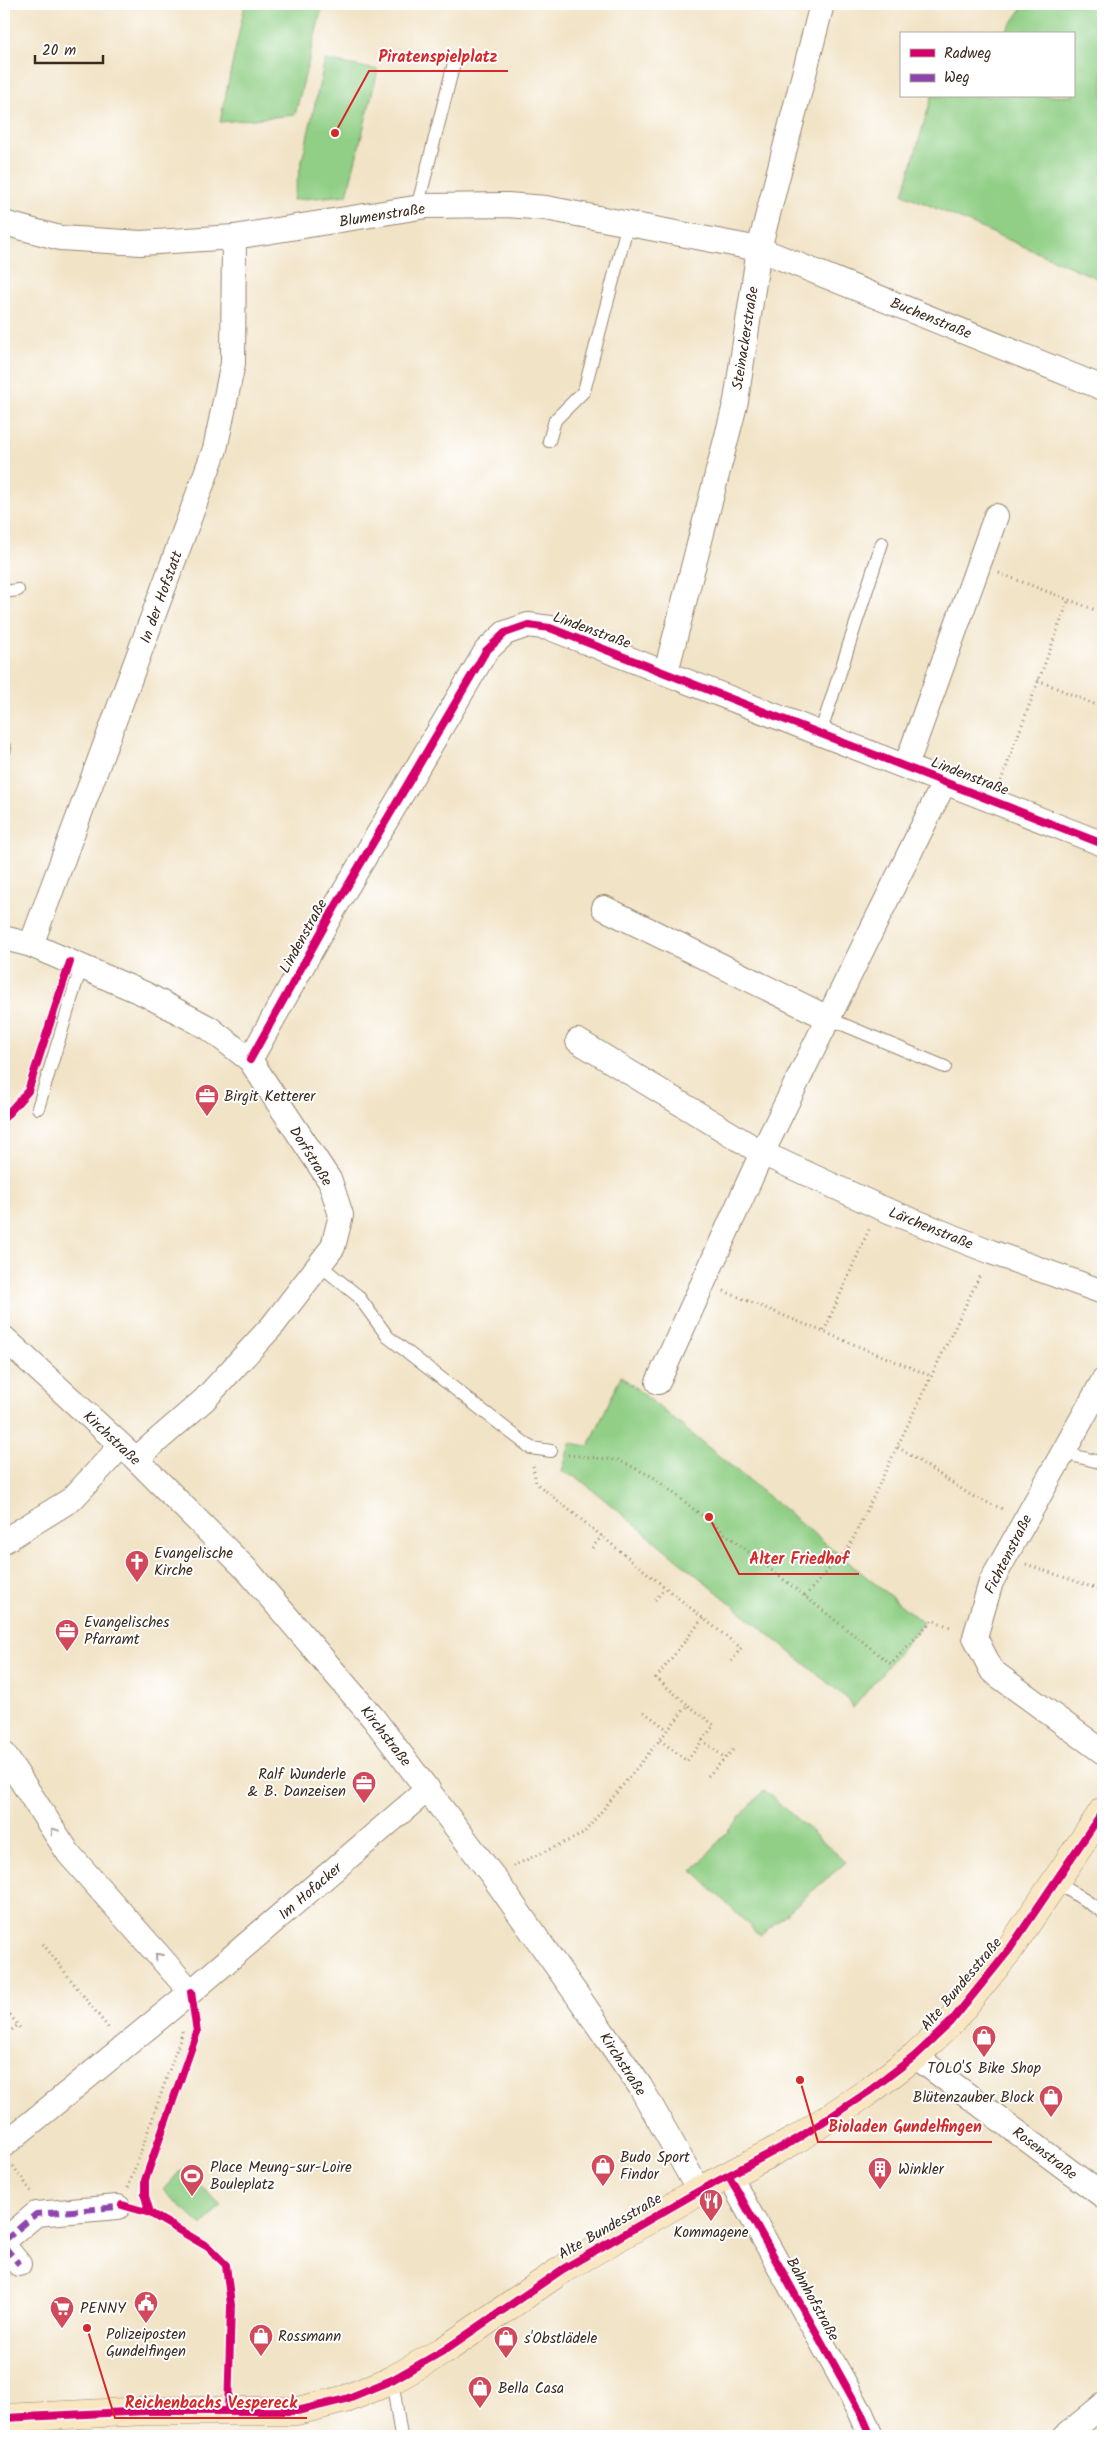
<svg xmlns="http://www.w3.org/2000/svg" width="1107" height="2440" font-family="Kalam,sans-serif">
<rect width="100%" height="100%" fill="#fff"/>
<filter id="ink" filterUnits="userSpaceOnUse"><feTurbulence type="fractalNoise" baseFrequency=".02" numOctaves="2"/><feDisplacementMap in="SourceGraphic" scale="10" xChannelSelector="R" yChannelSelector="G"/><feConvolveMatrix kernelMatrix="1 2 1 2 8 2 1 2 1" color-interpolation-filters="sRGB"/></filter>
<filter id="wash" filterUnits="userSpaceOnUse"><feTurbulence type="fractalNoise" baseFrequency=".0096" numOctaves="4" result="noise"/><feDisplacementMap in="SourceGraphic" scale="20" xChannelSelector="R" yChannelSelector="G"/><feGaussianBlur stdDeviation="1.12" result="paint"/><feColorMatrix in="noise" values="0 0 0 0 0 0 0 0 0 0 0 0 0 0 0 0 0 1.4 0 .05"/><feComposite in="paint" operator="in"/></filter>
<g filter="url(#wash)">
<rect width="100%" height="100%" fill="#f1e3c6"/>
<path fill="#90cf85" stroke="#667c52" d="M 245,4 L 323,4 L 295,115 L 220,122 Z
M 1025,4 L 1103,4 L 1103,281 L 903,194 L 932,96 L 1073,96 L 1073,34 L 1004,34 Z
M 325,60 L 378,70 L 347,195 L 293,200 Z
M 621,1376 L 923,1623 L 853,1708 L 850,1701 L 578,1478 L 562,1472 L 570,1443 L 589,1446 Z
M 764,1790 L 846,1862 L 760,1936 L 693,1871 Z
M 182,2169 L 221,2205 L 202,2226 L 163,2190 Z"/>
</g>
<g filter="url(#ink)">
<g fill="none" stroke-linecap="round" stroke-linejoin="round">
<defs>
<path id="lane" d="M 417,208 L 454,63
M 549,441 L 555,420 L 584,391 L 628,223
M 4,592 L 18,590
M 820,734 L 882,543
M 4,752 L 5,748
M 830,1019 L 945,1067
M 38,1108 L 81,967
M 321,1266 L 358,1296 L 388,1337 L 531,1448 L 551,1451
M 1064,1453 L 1103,1463
M 1055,1881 L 1103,1912
M 392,2380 L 401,2436"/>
<path id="street" d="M 4,223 L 60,238 L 141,243 L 234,237 L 427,206 L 507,205 L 546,208 L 759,249 L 1103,388
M 666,672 L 736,401 L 759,249 L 822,4
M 906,766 L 996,516
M 604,908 L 830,1019
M 4,938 L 31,945 L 145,994 L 209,1028 L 250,1060 L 330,1181 L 341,1215 L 333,1247 L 273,1325 L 204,1400 L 136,1459
M 31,945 L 215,449 L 233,363 L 234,237
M 578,1041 L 762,1153 L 879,1207 L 991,1252 L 1103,1292
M 250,1060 L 334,909 L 486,651 L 505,633 L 528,625 L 550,628 L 1103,844
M 4,1338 L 136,1459 L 248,1571 L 374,1719 L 492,1875 L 577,1995 L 640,2086 L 699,2191
M 1103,1381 L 991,1582 L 975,1637 L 992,1671 L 1103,1752
M 658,1382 L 762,1153 L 945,781
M 4,1541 L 72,1499 L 121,1446
M 4,1754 L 69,1854 L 191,1992
M 915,2056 L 1103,2196
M 4,2145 L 191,1992 L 428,1789
M 729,2176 L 861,2413 L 871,2436
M 4,2241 L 36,2214 L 118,2207
M 4,2246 L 19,2264
M 1065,2436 L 1103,2405"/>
<path id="secondary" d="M 4,2418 L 147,2411 L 297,2411 L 346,2399 L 392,2380 L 443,2351 L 563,2269 L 699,2191 L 797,2139 L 868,2092 L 915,2056 L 951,2022 L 1009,1950 L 1103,1811"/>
</defs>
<use href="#lane" stroke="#968672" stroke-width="14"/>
<use href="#street" stroke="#968672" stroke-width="26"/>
<use href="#secondary" stroke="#968672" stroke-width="29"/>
<path stroke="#968672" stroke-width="3" stroke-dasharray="1 4" stroke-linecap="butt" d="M 999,573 L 1103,613
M 1038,680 L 1103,708
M 1001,781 L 1069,599
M 724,1291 L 931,1376
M 824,1331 L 870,1227
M 898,1447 L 972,1496 L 1005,1510
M 568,1455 L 618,1460 L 653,1477 L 891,1664 L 932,1620 L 953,1628
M 533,1466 L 536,1483 L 703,1618
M 592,1548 L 602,1536
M 1026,1564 L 1103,1591
M 805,1596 L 849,1547 L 981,1273
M 655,1600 L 665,1589
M 644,1712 L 668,1730
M 660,1740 L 687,1761 L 714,1725 L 688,1705
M 702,1740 L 725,1758
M 708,1776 L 733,1750
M 513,1866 L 583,1834 L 688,1705 L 656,1678 L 703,1618 L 741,1648 L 731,1662
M 43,1944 L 110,2030
M 4,2007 L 20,2028
M 4,2036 L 18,2025
M 13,2166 L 31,2191
M 128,2188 L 182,2034 L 182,2029
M 140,2210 L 150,2213 C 171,2225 212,2243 225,2265 C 238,2286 229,2360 229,2387
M 752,2435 L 752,2436"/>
<use href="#lane" stroke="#fff" stroke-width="12"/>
<use href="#street" stroke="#fff" stroke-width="24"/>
<use href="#secondary" stroke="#f9e7c3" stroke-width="28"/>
<path stroke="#8e44ad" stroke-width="6" stroke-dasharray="12 6" stroke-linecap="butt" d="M 4,2241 L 36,2214 L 118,2207
M 4,2246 L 19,2264"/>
<defs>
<path id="cycleway" d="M 250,1060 L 334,909 L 486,651 L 505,633 L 528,625 L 550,628 L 1103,844
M 4,1118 L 28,1091 L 70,962
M 729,2176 L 861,2413 L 871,2436
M 122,2205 L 150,2213 L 208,2247 L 226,2265 L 231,2305 L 228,2411
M 150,2213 L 145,2196 L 145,2180 L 197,2032 L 191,1992
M 4,2418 L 147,2411 L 297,2411 L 346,2399 L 392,2380 L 443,2351 L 563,2269 L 699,2191 L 797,2139 L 868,2092 L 915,2056 L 951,2022 L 1009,1950 L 1103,1811"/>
</defs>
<use href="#cycleway" stroke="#fff" stroke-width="11"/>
<use href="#cycleway" stroke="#d6006c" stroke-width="8"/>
</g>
<defs><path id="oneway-chevron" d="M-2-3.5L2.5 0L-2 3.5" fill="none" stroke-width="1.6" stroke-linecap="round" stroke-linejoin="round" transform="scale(1.25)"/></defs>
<g stroke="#a79f9a">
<use href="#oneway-chevron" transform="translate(54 1831) rotate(-124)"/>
<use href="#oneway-chevron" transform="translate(158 1956) rotate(-132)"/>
</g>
</g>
<defs>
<symbol id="office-pin" viewBox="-11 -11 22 30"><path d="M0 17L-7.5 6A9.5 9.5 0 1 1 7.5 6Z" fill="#d1495b" stroke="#fff"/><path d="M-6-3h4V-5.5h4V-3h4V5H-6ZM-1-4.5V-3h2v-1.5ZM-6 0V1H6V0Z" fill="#fff"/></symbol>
<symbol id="church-pin" viewBox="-11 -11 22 30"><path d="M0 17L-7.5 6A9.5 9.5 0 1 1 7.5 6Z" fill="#d1495b" stroke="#fff"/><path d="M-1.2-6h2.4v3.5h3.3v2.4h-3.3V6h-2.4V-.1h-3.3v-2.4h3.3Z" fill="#fff"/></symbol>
<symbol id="shop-pin" viewBox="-11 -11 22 30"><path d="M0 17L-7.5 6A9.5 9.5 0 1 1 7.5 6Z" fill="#d1495b" stroke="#fff"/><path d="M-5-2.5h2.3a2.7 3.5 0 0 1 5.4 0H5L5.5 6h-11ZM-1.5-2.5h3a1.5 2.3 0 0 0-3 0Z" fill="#fff"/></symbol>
<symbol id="building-pin" viewBox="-11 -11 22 30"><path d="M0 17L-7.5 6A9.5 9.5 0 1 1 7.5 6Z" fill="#d1495b" stroke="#fff"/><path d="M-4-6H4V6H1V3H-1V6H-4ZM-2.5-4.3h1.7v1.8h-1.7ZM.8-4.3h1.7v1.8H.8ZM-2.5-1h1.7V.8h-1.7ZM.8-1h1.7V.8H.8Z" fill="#fff"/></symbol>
<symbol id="stadium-pin" viewBox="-11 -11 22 30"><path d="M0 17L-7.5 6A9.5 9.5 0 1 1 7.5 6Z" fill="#d1495b" stroke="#fff"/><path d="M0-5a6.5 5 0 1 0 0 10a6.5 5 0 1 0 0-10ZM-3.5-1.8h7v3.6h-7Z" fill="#fff"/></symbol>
<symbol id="restaurant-pin" viewBox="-11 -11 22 30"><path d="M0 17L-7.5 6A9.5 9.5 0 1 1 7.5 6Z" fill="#d1495b" stroke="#fff"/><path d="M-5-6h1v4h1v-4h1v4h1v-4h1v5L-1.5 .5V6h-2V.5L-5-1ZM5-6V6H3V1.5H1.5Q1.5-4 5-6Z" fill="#fff"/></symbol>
<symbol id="civic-pin" viewBox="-11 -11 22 30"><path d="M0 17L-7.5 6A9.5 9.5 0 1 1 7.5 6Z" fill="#d1495b" stroke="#fff"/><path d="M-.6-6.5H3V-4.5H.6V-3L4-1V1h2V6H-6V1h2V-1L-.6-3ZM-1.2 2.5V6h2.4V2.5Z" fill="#fff"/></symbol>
<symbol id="supermarket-pin" viewBox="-11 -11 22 30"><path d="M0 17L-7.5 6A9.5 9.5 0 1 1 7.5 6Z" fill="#d1495b" stroke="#fff"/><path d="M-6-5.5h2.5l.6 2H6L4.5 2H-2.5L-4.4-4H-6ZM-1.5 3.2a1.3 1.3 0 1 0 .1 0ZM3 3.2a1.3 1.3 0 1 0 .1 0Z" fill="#fff"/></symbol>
</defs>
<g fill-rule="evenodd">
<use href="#office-pin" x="193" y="1082" width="28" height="38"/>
<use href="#church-pin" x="123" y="1548" width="28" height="38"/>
<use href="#office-pin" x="53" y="1617" width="28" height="38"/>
<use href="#office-pin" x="350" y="1769" width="28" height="38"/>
<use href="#shop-pin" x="970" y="2023" width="28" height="38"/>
<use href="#shop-pin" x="1037" y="2083" width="28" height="38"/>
<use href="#shop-pin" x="589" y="2152" width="28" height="38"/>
<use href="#building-pin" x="866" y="2155" width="28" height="38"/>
<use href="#stadium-pin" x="178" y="2162" width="28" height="38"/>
<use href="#restaurant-pin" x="697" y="2187" width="28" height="38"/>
<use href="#civic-pin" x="132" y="2289" width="28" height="38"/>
<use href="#supermarket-pin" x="48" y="2294" width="28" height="38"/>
<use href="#shop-pin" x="247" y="2322" width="28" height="38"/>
<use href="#shop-pin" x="492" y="2324" width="28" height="38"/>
<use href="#shop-pin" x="466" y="2374" width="28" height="38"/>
</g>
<g text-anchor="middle" stroke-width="4" stroke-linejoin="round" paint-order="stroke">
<g font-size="15" fill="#3b2a1e" stroke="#fff">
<text transform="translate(382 215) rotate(-9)" y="5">Blumenstraße</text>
<text transform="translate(931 318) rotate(22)" y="5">Buchenstraße</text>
<text transform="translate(745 338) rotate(-81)" y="5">Steinackerstraße</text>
<text transform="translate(161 597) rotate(-70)" y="5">In der Hofstatt</text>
<text transform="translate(592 630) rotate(20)" y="5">Lindenstraße</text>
<text transform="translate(970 776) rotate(21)" y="5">Lindenstraße</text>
<text transform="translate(303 936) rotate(-61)" y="5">Lindenstraße</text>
<text transform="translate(311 1156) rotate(58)" y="5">Dorfstraße</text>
<text transform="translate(931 1228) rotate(22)" y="5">Lärchenstraße</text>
<text transform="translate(112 1438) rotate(43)" y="5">Kirchstraße</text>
<text transform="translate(1008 1554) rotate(-63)" y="5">Fichtenstraße</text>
<text transform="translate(386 1736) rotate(52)" y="5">Kirchstraße</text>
<text transform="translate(310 1891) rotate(-41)" y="5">Im Hofacker</text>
<text transform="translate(961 1984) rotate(-50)" y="5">Alte Bundesstraße</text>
<text transform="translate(623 2064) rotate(57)" y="5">Kirchstraße</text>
<text transform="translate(1045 2153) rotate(37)" y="5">Rosenstraße</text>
<text transform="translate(610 2226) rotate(-30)" y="5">Alte Bundesstraße</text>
<text transform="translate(813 2299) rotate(61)" y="5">Bahnhofstraße</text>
</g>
<g font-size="15" fill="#3b2a1e" stroke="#fff" text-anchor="start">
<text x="224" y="1101">Birgit Ketterer</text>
<text x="154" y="1558">Evangelische<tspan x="154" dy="17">Kirche</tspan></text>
<text x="84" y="1627">Evangelisches<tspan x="84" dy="17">Pfarramt</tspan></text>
<text x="346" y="1779" text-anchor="end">Ralf Wunderle<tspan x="346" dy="17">&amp; B. Danzeisen</tspan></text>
<text x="984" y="2073" text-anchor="middle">TOLO'S Bike Shop</text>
<text x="1034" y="2102" text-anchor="end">Blütenzauber Block</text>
<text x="620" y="2162">Budo Sport<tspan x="620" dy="17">Findor</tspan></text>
<text x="210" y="2172">Place Meung-sur-Loire<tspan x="210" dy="17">Bouleplatz</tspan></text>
<text x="898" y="2174">Winkler</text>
<text x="711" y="2237" text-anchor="middle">Kommagene</text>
<text x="80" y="2313">PENNY</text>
<text x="146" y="2339" text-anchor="middle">Polizeiposten<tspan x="146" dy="17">Gundelfingen</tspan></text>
<text x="278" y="2341">Rossmann</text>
<text x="524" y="2343">s'Obstlädele</text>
<text x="498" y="2393">Bella Casa</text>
</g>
</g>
<path fill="none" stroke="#d62828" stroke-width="2" d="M335 133L369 71H508M709 1517L739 1574H859M800 2080L818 2142H992M87 2328L115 2418H307"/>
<g fill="#d62828" stroke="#fff" stroke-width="2">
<circle cx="335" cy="133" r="5"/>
<circle cx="709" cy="1517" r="5"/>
<circle cx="800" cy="2080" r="5"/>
<circle cx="87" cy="2328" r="5"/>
</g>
<g font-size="16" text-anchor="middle" font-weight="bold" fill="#d62828" stroke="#fff" stroke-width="4" stroke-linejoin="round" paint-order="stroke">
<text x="438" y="62">Piratenspielplatz</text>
<text x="799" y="1564">Alter Friedhof</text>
<text x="905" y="2132">Bioladen Gundelfingen</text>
<text x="211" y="2408">Reichenbachs Vespereck</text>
</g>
<rect width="1107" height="2440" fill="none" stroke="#fff" stroke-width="20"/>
<rect x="900" y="32" width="175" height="65" fill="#ffffff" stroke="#b1aaa5"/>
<rect x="910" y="49" width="25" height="8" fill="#d6006c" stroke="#b1aaa5"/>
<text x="944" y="58" font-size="15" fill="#3b2a1e">Radweg</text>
<rect x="910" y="74" width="25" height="8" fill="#8e44ad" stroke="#b1aaa5"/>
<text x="944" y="82" font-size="15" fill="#3b2a1e">Weg</text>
<path d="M35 55v8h68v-8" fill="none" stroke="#3b2a1e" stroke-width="2.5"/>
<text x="42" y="55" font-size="15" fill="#3b2a1e" stroke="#ffffff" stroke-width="4" paint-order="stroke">20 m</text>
</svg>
